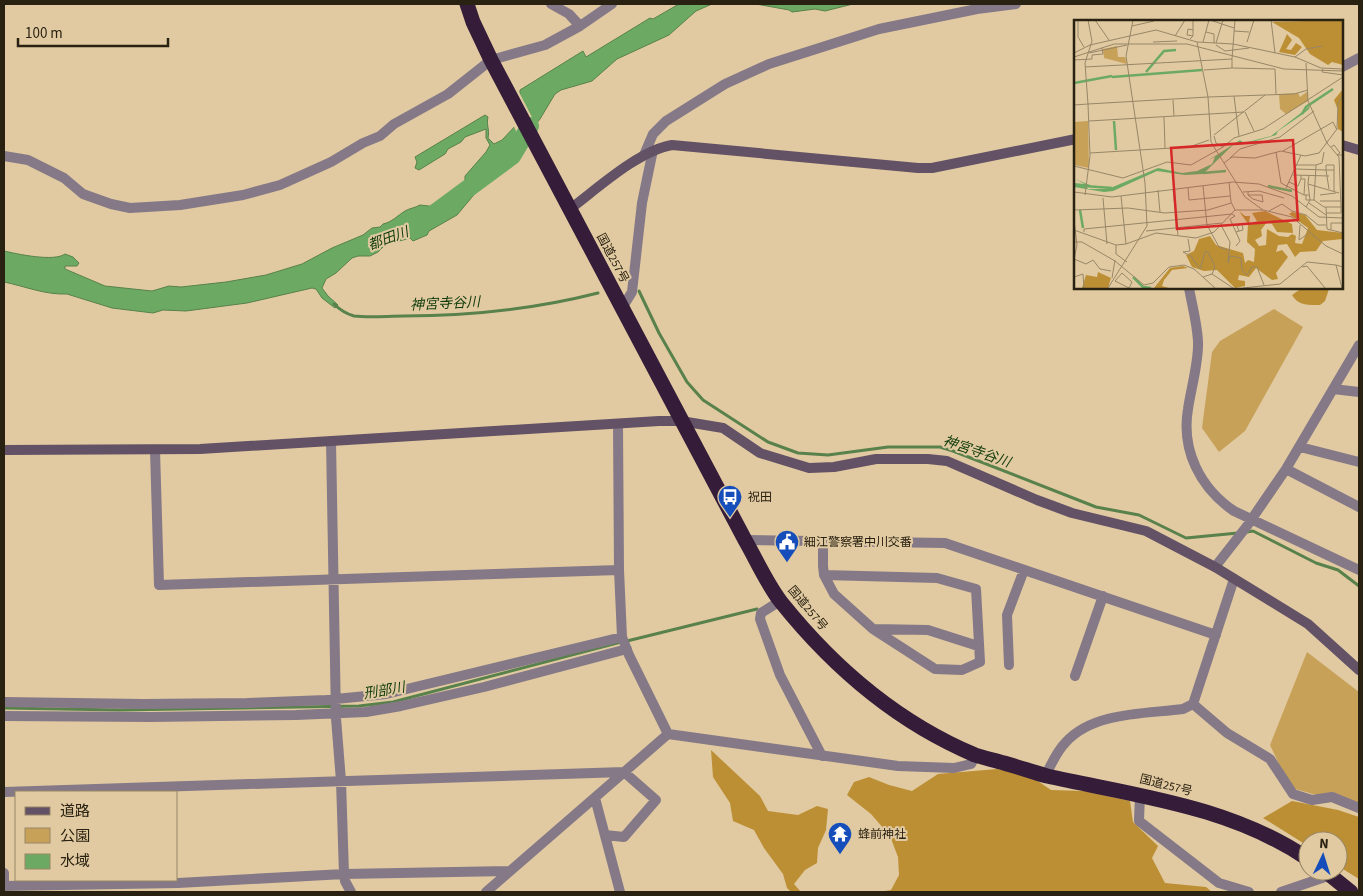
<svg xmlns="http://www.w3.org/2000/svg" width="1363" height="896" font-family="'Source Sans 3','Noto Sans JP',sans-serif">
<rect width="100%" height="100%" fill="#e1caa1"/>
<path fill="#c8a159" d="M 1274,309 L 1303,327 L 1245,431 L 1219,452 L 1202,428 L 1212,352 L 1220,341 Z
M 1307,652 L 1359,692 L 1359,807 L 1295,789 L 1285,777 L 1270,745 Z"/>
<path fill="#bc8f34" d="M 1302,288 L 1328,288 L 1329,289 L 1325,301 L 1320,305 C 1309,305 1298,306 1292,295 Z
M 711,750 L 760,796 L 768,811 L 798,815 L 817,806 L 828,809 L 826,830 L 818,848 L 817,863 L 805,870 L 794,884 L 801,892 L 791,892 L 787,888 L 783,874 L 764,848 L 754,830 L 733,821 L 730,803 L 713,777 Z
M 997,769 L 1029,775 L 1051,790 L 1084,791 L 1130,801 L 1133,822 L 1158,846 L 1152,858 L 1165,883 L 1206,887 L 1212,892 L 879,892 L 891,890 L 899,875 L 898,857 L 890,836 L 871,814 L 847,795 L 854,782 L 869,777 L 889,785 L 912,791 L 938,774 Z
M 1292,801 L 1338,810 L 1359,817 L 1359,879 L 1338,866 L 1338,841 L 1308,841 L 1308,846 L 1263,818 Z"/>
<path fill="#6caa64" stroke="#58814b" d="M 679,4 L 712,4 L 696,11 L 669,35 L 617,59 L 592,81 L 561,90 L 555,94 L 540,119 L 522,142 L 509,153 L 457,215 L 429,231 L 427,235 L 413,241 L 410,238 L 385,245 L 378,252 L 370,256 L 358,256 L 352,258 L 336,273 L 326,279 L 322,288 L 328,296 L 338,305 L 335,308 L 322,298 L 316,289 L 312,288 L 247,303 L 186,311 L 163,310 L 153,313 L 112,308 L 67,294 C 45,295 24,286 4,282 L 4,251 C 17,254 54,262 65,254 L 73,257 L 79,263 L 77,266 L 65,266 L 65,269 L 105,286 L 152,291 L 169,286 L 181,287 L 226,282 L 266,275 L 302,264 L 332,248 L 363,235 L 372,228 L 380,227 L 383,224 C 392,222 397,216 405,211 C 410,208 415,208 420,205 L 437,207 L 446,207 L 465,181 L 465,176 L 486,152 L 490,145 L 486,138 L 486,129 L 465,137 L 461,142 L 448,149 L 445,154 L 419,170 L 415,168 L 417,162 L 415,157 L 485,115 L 488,117 C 486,125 490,130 488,138 L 494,144 L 502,140 L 519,122 L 520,90 L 583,51 L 586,57 L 650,18 L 653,19 Z
M 756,4 L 853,4 L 825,11 L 815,9 L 792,12 L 789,10 Z"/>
<path fill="#e1caa1" d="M 518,90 L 537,127 L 523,145 L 513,125 L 516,121 Z"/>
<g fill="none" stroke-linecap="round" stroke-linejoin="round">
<path stroke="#58814b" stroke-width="3" d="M 639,291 L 659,333 L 687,382 L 703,400 L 768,442 L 798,453 L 828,455 L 888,447 L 940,447 L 953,451 L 1096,507 L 1139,515 L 1186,538 L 1238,533
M 334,304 C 339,309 347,314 354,316 C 370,318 388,316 404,316 C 469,316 535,309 598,293
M 1247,532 L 1253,531 L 1316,563 L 1338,570 L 1359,586
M 627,641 L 757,609
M 4,708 L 119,710 L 359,706 L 393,702 L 621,642"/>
<path stroke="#6caa64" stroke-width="18" d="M 424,221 L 512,156 L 530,126"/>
<path stroke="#857987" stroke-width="10" d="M 580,26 L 612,4
M 1342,67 L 1359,58
M 644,155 L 653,134 L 666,121 L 725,84 L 769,64 L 879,29 L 977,9 L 1016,4
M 4,156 L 28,160 L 64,178 L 83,194 L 111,204 L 130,208 L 180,205 L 243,195 L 280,185 L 331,162 L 363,143 L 380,136 L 394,124 L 448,94 L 491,60 L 545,45 L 580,26 L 569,14 L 551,4
M 1189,288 C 1192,305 1197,323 1198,341 C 1199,362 1191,388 1188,409 C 1181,450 1200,488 1234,511 L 1359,570
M 622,308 L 632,292 L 642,203 L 653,150
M 1333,389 L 1359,392
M 618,424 L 619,570 L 622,637 L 629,655 L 668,734
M 331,441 L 336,718 L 341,781 L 344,874 L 345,881 L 351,892
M 1300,447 L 1359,462
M 155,450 L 159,585 L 619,570
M 1286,469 L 1359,507
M 745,540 L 945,543 L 1216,635
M 823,541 L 823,566 L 824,575 L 834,594 L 873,629 L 935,669 L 962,670 L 980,662 L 976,589 L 937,578 L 824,575
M 1215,567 L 1247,526 L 1286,469 L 1359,345
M 780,601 L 761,613 L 760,619 L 780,675 L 822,756
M 873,629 L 928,630 L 978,646
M 1009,665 L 1007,615 L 1024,570
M 1075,676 L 1103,596
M 4,702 L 143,704 L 247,703 L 326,700 L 386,694 L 622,637
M 1193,704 L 1227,733 L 1270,759 L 1293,794 L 1312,800 L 1332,797 L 1359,808
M 4,716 L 151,717 L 296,715 L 366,712 L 401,706 L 484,687 L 627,649
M 1046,775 C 1051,764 1057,751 1066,742 C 1093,712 1144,714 1183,709 L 1193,704 L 1234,579
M 4,792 L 624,772 L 656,800 L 624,837 L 605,835
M 1140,794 L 1139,821 L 1219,883 L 1249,892
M 595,798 L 620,892
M 4,873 L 4,892
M 4,886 L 178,883 L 344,874 L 509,871
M 486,892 L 668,734 L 898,766 L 954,768 L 971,764 L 976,755
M 1281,892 L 1331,875"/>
<path stroke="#635166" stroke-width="10" d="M 1342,145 L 1359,150
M 570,209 C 598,188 638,151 672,145 L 918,168 L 932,168 L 1076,139
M 4,450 L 200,449 L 659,421 L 681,421 L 723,428 L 760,453 L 809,468 L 834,467 L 876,459 L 928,459 L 947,461 L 1037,500 L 1072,513 L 1146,531 L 1215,567 L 1308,624 L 1359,670"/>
<path stroke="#351d39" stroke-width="15" d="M 467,4 L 473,22 L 491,60 L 745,540 C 756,559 767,584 781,602 C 833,667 897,722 975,755 C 984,758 994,760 1004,763 C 1018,767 1033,772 1047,776 C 1137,796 1230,806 1308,859
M 1325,871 L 1351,892"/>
</g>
<defs>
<symbol id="bus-pin" viewBox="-11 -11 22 30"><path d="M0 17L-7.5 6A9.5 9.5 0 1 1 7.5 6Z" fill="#154eba" stroke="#e1caa1"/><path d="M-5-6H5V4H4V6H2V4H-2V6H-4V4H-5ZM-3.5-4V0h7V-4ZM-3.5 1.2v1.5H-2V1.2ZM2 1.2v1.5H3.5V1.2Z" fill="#fff"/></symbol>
<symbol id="civic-pin" viewBox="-11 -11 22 30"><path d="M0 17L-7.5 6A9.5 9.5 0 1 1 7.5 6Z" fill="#154eba" stroke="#e1caa1"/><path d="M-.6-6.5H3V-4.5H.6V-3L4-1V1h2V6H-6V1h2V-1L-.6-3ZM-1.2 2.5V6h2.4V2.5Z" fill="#fff"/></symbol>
<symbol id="temple-pin" viewBox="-11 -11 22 30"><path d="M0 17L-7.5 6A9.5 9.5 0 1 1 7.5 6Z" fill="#154eba" stroke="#e1caa1"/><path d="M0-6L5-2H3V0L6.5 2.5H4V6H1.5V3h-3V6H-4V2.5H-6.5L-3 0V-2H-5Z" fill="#fff"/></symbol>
</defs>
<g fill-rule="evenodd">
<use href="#bus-pin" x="716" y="483" width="28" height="38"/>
<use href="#civic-pin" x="773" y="528" width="28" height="38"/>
<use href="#temple-pin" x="826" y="820" width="28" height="38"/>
</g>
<g text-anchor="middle" stroke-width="4" stroke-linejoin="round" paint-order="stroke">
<g font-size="12" fill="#292111" stroke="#e1caa1">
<text transform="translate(613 258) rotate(62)" y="4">国道257号</text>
<text transform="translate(808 608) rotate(50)" y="4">国道257号</text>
<text transform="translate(1166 785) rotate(14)" y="4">国道257号</text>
</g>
<g font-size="12" fill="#292111" stroke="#e1caa1" text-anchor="start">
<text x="748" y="501">祝田</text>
<text x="804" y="546">細江警察署中川交番</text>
<text x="858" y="838">蜂前神社</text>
</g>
<g font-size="14" font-style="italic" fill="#103b0b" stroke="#e1caa1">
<text transform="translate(388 238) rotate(-20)" y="5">都田川</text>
<text transform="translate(445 303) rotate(-3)" y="5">神宮寺谷川</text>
<text transform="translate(977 451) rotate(19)" y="5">神宮寺谷川</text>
<text transform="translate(384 690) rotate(-10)" y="5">刑部川</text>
</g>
</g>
<g transform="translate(1074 20)">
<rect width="269" height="269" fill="#e1caa1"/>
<path d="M 43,26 L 44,37 L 51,37 L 53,44 L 30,38 L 29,29 ZM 234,71 L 234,81 L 212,94 L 206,89 L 205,74 L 224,73 L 226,77 ZM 14,101 L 15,148 L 0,145 L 0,102 Z" fill="#c8a159"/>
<path d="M 269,0 L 269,45 L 258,42 L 254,45 L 236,34 L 225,18 L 198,2 ZM 213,14 L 218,20 L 212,29 L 217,30 L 222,23 L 228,27 L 221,35 L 205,32 ZM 269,69 L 269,112 L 264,109 L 264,90 L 260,80 ZM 165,191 L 171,196 L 176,196 L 175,204 L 183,201 L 178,193 L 191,191 L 218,204 L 219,213 L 203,212 L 198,204 L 193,202 L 187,210 L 188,216 L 181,220 L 185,226 L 192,225 L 193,209 L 205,216 L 214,217 L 218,214 L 222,216 L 221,223 L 228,224 L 234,208 L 215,194 L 218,192 L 231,195 L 243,210 L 269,213 L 269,219 L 249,221 L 242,231 L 226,232 L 221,237 L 213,224 L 204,225 L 202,232 L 208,230 L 214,237 L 202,253 L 204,259 L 198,260 L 182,248 L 175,257 L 165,255 L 164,260 L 171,261 L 171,266 L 161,268 L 143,250 L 130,251 L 118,247 L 112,235 L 120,231 L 125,219 L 136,216 L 142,225 L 169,233 L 171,243 L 174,240 L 180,242 L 181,229 L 173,222 L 174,204 ZM 109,246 L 114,248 L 98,250 L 90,260 L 88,266 L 95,268 L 80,268 L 96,248 ZM 24,252 L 37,258 L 34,268 L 8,268 L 12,255 L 23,257 Z" fill="#bc8f34"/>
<path d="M 236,86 L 235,89 L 229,94 L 204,111 L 202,115 L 171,124 L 159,125 L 129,154 L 111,155 L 83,151 L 39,171 L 30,172 L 0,167 L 0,163 L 11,164 L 1,159 L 16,165 L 18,167 L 12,166 L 14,169 L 34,169 L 84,148 L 108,153 L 123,151 L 138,144 L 141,137 L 135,140 L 166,120 L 170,123 L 197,116 Z" fill="#6caa64"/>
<path fill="none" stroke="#6caa64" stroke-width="2.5" d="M 72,52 L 90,31 L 102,30M 38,57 L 128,50M 0,63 L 38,56M 228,94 L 232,87 L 259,69M 40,101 L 42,130M 129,153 L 152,151M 10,166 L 38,168M 194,166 L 218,171M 6,190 L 9,208M 59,257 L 69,267 L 77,268"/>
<path fill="none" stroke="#978667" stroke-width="1" d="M 4,0 L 4,17 L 10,27M 14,0 L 18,21 L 11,43 L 14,84 L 134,77 L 137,122 L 171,177 L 189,190 L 218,197 L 252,226 L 269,234M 21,0 L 35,20M 113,0 L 135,0M 136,0 L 160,8M 197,0 L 201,33M 58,6 L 80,1M 160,11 L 175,12M 132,12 L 140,14 L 140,23M 101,16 L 111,0M 119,16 L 113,15 L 114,9 L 119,10M 116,19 L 119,16 L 119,1M 79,22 L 103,21M 123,22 L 134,77 L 220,74 L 234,70M 129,22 L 135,0M 173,22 L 180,0M 142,23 L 149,0M 142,25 L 151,31 L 175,28M 0,33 L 16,25 L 82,10 L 123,22 L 159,24 L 221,37 L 247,48 L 269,49M 15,33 L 53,25M 0,37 L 40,24 L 113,24 L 210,49 L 269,51M 221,37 L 232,29 L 249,26M 158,39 L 158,48 L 201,49M 0,40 L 18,39 L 18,35 L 29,34 L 28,28M 11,47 L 158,39 L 161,0M 201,49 L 202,74M 249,49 L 248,52 L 269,55M 130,50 L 158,48M 160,76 L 165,116M 99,80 L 100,96M 0,85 L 14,84 L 16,136 L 11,175M 171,92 L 180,111M 90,97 L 91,128M 15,101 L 170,92M 140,115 L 191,75M 149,127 L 160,118 L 189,109 L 269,57M 257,127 L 260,125 L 266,133 L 263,135 L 269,135M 209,131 L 259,102 L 263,110M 202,132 L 207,163 L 230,175M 16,133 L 115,127 L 135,120M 156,138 L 166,129 L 206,117 L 240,91M 150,143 L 158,137 L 181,138 L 207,131 L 231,136 L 245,133 L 263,109 L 264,83 L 269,75M 222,145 L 242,145 L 240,180 L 250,187 L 267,187 L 265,137 L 253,123 L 234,81 L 232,43M 242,145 L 248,143 L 250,132M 0,146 L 49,158 L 93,142 L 117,145 L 149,127 L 142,123 L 140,116M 222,149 L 252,150 L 255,169M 260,150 L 252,150 L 252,145 L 260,145 L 260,171M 219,155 L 255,156M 227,155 L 227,159 L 231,159 L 230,175 L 235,175M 235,155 L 234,164 L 265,173M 155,162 L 157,182 L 161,190M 215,162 L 224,166 L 227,159M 234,164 L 236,180 L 240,180M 129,166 L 133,205 L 145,227 L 154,230M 114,168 L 115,180 L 156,176M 212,168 L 227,135M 99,169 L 104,215M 84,170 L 86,192M 0,172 L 38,177 L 159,162 L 185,164 L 218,176 L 245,197 L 269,198M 169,172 L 185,171 L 210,178M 174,172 L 174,175 L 175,176 L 179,179 L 189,182 L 188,175 L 174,175M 232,175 L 232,180 L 236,180 L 232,187M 246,175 L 262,173M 47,176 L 52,224M 29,178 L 33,224M 246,181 L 267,181M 235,183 L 252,195M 252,187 L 253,209 L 269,213M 0,190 L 54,188 L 91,193 L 134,190 L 157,183M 195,191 L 208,184 L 218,191 L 232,195 L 244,205 L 252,205M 252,193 L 267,193 L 267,187M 156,199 L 166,221 L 162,226M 0,200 L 3,225 L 0,239M 147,205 L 156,222 L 154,243 L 156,236 L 167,238 L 168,250 L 173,255 L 178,247 L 183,247 L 190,265M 226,205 L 225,220 L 235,213M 0,210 L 42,225 L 42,234 L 53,242M 257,210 L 257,203 L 269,203M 72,211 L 148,203M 10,212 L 10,209 L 158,194 L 161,196 L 156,199M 162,212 L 169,210 L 168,204 L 163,206 L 165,211M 114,219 L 116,231 L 109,232 L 117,236 L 126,249 L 131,232 L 134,232 L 141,247 L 138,254M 0,222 L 8,222 L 41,241 L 70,265 L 79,263 L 95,247 L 110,245 L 120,249 L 141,268M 42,225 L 52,224 L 82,213 L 122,218 L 140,212 L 161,190 L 189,190M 0,239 L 12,244 L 19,240 L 26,249 L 37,251M 228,247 L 233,246 L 251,268M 0,257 L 9,254 L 10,268M 129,257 L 138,254 L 159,268M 38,258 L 41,240M 34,268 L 73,206 L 71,163 L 52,36 L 59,0M 55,268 L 41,261 L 48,253 L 58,262 L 55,268M 169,268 L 206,264 L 233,242 L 262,245M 268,268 L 262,245 L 269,247"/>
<path fill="#d62828" fill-opacity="0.15" stroke="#d62828" stroke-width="2.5" d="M 219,120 L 224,200 L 103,209 L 97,128 Z"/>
<rect width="269" height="269" fill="none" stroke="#292111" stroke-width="2.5"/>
</g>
<rect width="1363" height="896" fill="none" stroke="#292111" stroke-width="10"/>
<rect x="15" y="791" width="162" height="90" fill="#e1caa1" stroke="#978667"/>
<rect x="25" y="807" width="25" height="8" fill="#635166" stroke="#978667"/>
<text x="60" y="816" font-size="15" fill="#292111">道路</text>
<rect x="25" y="828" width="25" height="15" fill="#c8a159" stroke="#978667"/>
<text x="60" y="841" font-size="15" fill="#292111">公園</text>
<rect x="25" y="854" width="25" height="15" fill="#6caa64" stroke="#978667"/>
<text x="60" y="866" font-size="15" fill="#292111">水域</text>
<g transform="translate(1323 856) rotate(4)"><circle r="24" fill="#e1caa1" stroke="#978667"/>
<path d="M0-4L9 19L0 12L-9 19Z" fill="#154eba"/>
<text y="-8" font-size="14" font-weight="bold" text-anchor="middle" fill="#292111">N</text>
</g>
<path d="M18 38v8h150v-8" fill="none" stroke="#292111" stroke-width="2.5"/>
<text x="25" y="38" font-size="15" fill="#292111" stroke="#e1caa1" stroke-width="4" paint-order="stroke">100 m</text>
</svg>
